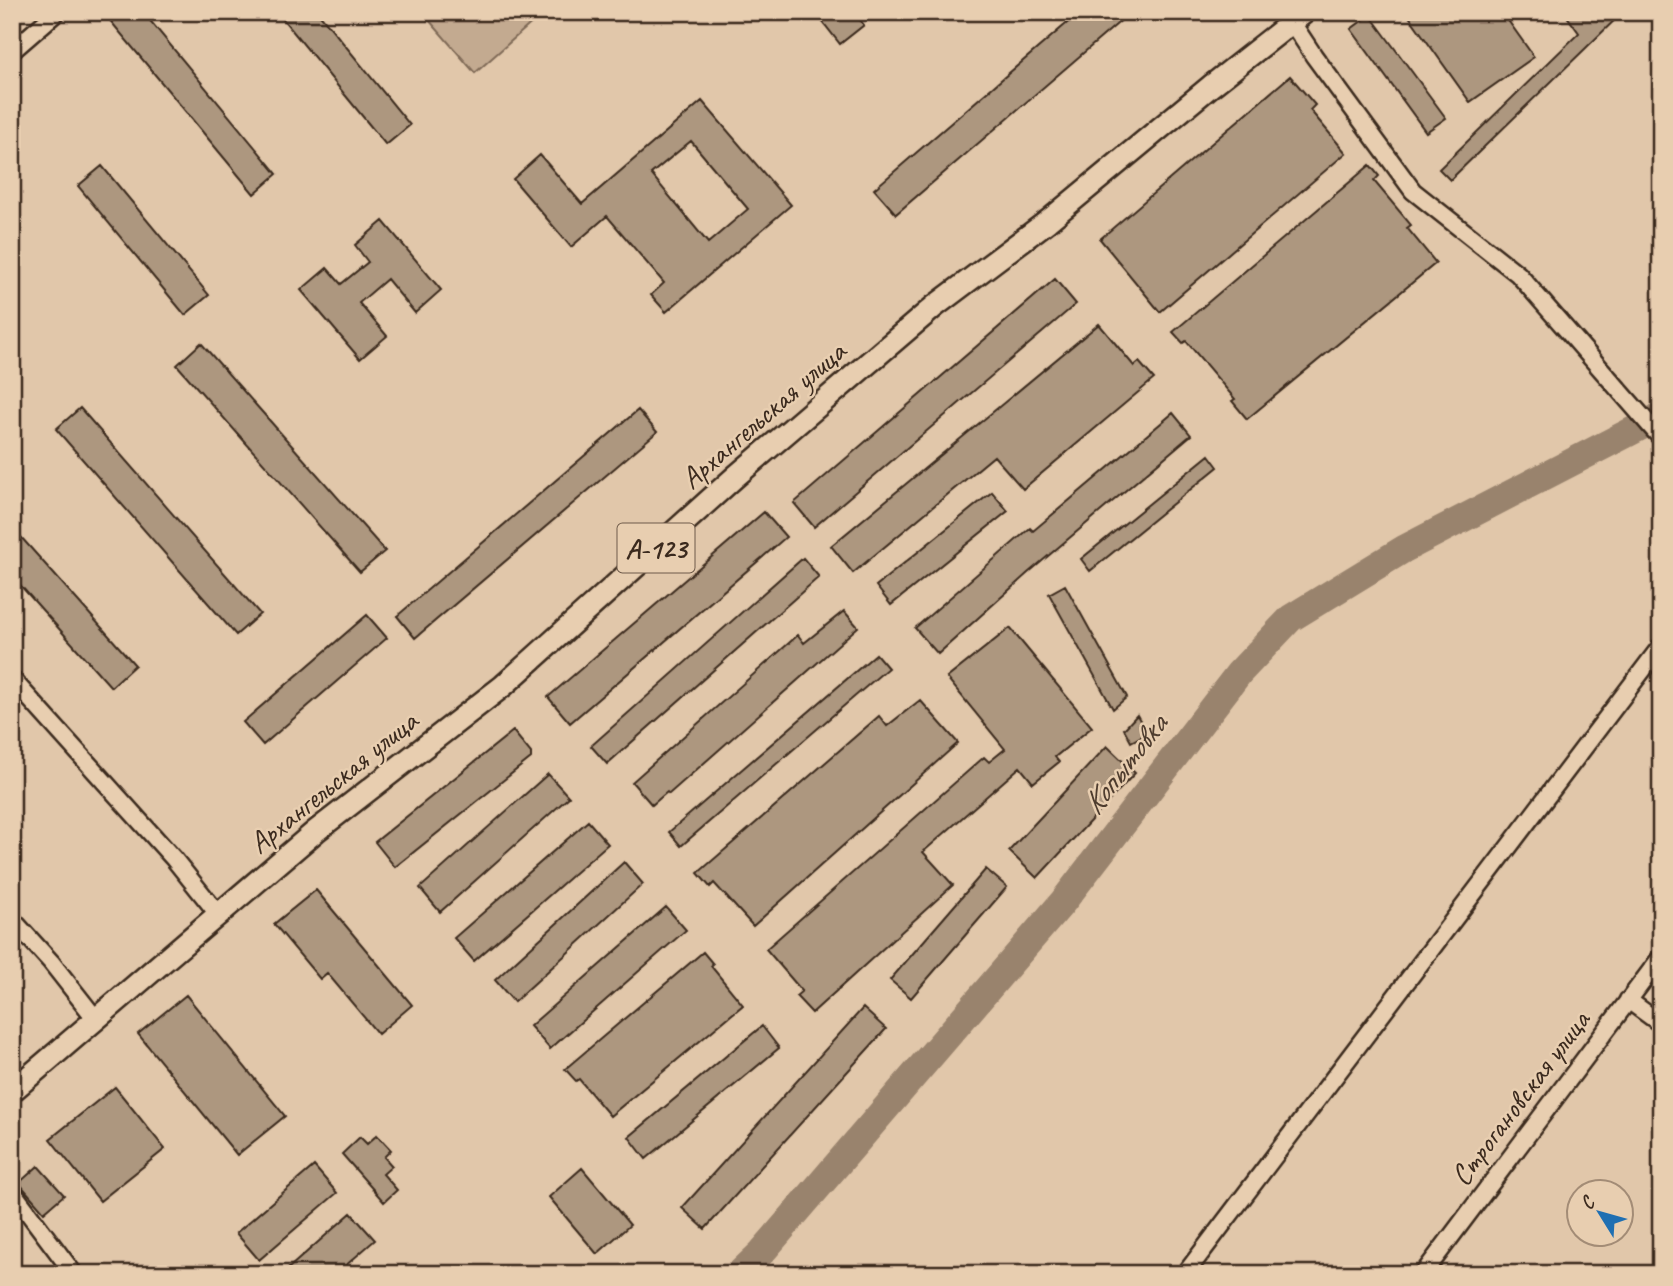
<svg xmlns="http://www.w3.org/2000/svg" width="1673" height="1286" font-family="Caveat,sans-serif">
<rect width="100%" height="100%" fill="#e1c7aa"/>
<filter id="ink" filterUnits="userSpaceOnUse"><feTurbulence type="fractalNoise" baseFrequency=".0143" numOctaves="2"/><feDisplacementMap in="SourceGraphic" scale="14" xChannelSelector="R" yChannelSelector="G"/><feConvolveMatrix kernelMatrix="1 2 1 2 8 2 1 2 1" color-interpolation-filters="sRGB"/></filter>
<g filter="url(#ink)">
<path fill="#c3aa90" stroke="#7f6a57" stroke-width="2" d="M 422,12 L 544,12 L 475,73 Z"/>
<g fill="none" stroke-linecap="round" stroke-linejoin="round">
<path stroke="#99836d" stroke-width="28" d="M 739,1274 L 762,1252 L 1062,903 L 1239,673 L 1291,618 L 1404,549 L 1661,416"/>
</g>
<path fill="#ad977f" stroke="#3b2a1e" stroke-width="2" fill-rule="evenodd" d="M 103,12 L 143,12 L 277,174 L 254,194 Z
M 277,12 L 318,12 L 410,125 L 386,145 Z
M 815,12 L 854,12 L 864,25 L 840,44 Z
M 1080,12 L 1131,12 L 896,214 L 874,189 Z
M 1406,12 L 1502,12 L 1534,57 L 1470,102 Z
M 1564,12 L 1623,12 L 1450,180 L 1439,169 L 1579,33 Z
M 1370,15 L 1446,118 L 1426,132 L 1351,29 Z
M 1290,76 L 1315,105 L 1310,110 L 1346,153 L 1160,312 L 1100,239 Z
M 702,101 L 791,205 L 666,312 L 651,295 L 664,283 L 607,216 L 571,247 L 513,179 L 540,155 L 582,204 ZM 691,141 L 748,209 L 708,243 L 651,174 Z
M 1370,165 L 1379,176 L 1374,181 L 1411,225 L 1407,228 L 1436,263 L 1247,419 L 1232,401 L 1235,399 L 1186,341 L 1183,343 L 1173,332 Z
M 102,166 L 209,295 L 185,315 L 78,186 Z
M 383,221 L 441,290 L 415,313 L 387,279 L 359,303 L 387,336 L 360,359 L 301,290 L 327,268 L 341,284 L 368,262 L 355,245 Z
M 1055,279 L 1076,304 L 814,527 L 794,503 Z
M 1099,324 L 1134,366 L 1139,362 L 1154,379 L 1023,489 L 994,456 L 853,573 L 831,546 Z
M 201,343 L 385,551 L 360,572 L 177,365 Z
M 80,408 L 260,614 L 236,635 L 56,429 Z
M 638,410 L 657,432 L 415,638 L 397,616 Z
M 1173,413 L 1191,435 L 1028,573 L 938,654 L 915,628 L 1030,528 L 1033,531 Z
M 1209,455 L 1218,467 L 1090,571 L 1081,559 Z
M 992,492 L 1008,511 L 891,605 L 876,586 Z
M 764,512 L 786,537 L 570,723 L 548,697 Z
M 12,527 L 135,665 L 111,687 L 12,576 Z
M 803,558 L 819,577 L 607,764 L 591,746 Z
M 1065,585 L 1127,697 L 1113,709 L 1049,594 Z
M 844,611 L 858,627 L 669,794 L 667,792 L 652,805 L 632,782 L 798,635 L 804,643 Z
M 367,615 L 387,638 L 263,745 L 243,722 Z
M 1010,628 L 1092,727 L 1055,757 L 1059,762 L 1033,783 L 1020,767 L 923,852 L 953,885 L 812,1013 L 796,996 L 802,991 L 766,949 L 984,757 L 989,762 L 1005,749 L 947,678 Z
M 876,654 L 888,668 L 681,846 L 669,832 Z
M 920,700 L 958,743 L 753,926 L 714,883 L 710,887 L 698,873 L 879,716 L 887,726 Z
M 1137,715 L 1147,733 L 1131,742 L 1124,729 Z
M 513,731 L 531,753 L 531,758 L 395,867 L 375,842 Z
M 1107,746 L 1135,773 L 1037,878 L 1009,851 Z
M 548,774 L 569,797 L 440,912 L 420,888 Z
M 588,821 L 608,844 L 474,961 L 454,938 Z
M 624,862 L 643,884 L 514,1002 L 495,980 Z
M 986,869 L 1007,887 L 911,998 L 890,980 Z
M 316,890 L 412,1005 L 378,1034 L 327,973 L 320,979 L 274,924 Z
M 666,907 L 686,930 L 550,1049 L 530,1026 Z
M 703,952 L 713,964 L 711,966 L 743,1005 L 610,1116 L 579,1079 L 576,1081 L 565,1069 Z
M 186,995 L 285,1116 L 237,1155 L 138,1034 Z
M 863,1008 L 886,1029 L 705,1229 L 682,1208 Z
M 762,1026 L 779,1048 L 646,1159 L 629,1137 Z
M 115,1087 L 165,1149 L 100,1201 L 50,1139 Z
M 377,1135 L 391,1150 L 384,1157 L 392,1166 L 383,1174 L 397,1190 L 384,1202 L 342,1154 L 360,1137 L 367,1144 Z
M 38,1166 L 64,1195 L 44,1212 L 19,1183 Z
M 314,1166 L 337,1193 L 259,1260 L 236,1233 Z
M 582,1168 L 630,1225 L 597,1254 L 549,1197 Z
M 351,1213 L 375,1240 L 336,1274 L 282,1274 Z"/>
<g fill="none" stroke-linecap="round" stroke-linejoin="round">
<defs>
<path id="minor" d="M 1285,12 L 1314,56 L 1413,191 L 1518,274 L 1661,438
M 12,51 L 57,12
M 12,679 L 174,859 L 218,914
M 12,919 L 51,962 L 95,1018
M 1628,1000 L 1661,1024
M 12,1191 L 74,1274
M 1185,1274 L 1661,646
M 1423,1274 L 1661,957"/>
<path id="major" d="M 12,1091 L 316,831 L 503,686 L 735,477 L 935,306 L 1048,221 L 1211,86 L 1305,12"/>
</defs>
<use href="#minor" stroke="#3b2a1e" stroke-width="21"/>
<use href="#major" stroke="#3b2a1e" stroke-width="26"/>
<use href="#minor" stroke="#e8ceb0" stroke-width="16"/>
<use href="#major" stroke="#e8ceb0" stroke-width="21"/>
</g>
</g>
<g text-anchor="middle" stroke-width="5" stroke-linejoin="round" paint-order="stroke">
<rect fill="#e8ceb0" stroke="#6f5b4a" stroke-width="2" x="617.5" y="523.5" width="77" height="49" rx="5"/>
<g font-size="28" font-weight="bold" fill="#3b2a1e">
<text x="656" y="558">А-123</text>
</g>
<g font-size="30" fill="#3b2a1e" stroke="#e8ceb0">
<text transform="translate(763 415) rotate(-41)" y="10">Архангельская улица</text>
<text transform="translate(333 782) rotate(-39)" y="10">Архангельская улица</text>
<text transform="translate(1520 1098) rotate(-53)" y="10">Строгановская улица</text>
</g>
<g font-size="32" font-style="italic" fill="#4e3c2e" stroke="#e8ceb0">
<text transform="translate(1124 764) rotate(-52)" y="11">Копытовка</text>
</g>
</g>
<rect width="1673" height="1286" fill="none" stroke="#e8ceb0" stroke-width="42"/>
<rect x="21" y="21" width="1631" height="1244" fill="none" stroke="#3b2a1e" stroke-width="2.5" filter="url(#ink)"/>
<g transform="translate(1600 1213) rotate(307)"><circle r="33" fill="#e8ceb0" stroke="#a38c76" stroke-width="2"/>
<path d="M0-5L12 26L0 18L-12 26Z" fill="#1f6fb2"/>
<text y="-10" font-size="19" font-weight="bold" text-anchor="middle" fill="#3b2a1e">С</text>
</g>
</svg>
